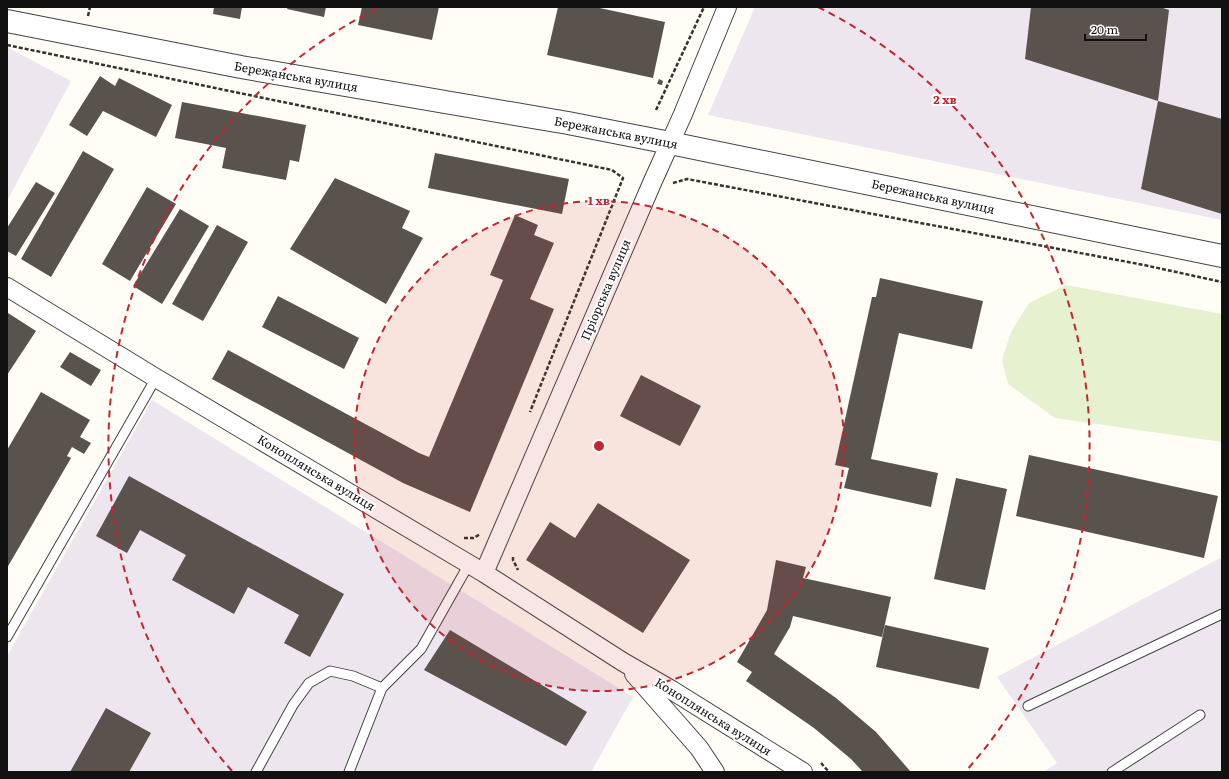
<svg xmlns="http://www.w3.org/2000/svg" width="1229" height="779" font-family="Literata,serif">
<rect width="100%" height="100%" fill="#fffdf5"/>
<path fill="#eee6ef" d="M 755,7 L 1222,7 L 1222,220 L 708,115 Z
M 7,47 L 71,81 L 7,201 Z
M 152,400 L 633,697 L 591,772 L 7,772 L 7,656 Z
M 1222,557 L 1222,772 L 1043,772 L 1057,763 L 997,677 Z"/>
<path fill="#e6f2cf" d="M 1066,285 L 1222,314 L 1222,442 L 1055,418 L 1008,384 L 1002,360 L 1011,332 L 1029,303 Z"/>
<path fill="#5a524d" d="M 214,7 L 242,7 L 240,19 L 213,14 Z
M 288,7 L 326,7 L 324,17 L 287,9 Z
M 362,7 L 439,7 L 432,40 L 358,25 Z
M 558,7 L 595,7 L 665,22 L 653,78 L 547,55 Z
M 1031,7 L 1160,7 L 1169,10 L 1158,101 L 1025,59 Z
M 100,76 L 115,86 L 119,78 L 172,105 L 156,137 L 103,111 L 87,136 L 69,125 Z
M 659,79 L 663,81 L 662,85 L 657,84 Z
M 1158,101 L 1222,119 L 1222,214 L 1141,189 Z
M 182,102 L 306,125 L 299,162 L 290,160 L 286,180 L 222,168 L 226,148 L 175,138 Z
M 83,151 L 114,169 L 51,277 L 21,259 Z
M 435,153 L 569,179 L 562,214 L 428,188 Z
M 335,178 L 410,211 L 402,228 L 423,238 L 386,304 L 290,249 Z
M 36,182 L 55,193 L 16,256 L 7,251 L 7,228 Z
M 147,187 L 176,204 L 130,281 L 102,264 Z
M 180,209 L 209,226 L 162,304 L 133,286 Z
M 515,215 L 538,225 L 534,235 L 554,243 L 530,299 L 554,309 L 470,512 L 403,483 L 212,379 L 228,350 L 419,453 L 429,457 L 503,280 L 490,275 Z
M 217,225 L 248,242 L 203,321 L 172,304 Z
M 880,278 L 983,301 L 972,349 L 899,333 L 871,459 L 938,473 L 931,507 L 844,488 L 849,468 L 835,465 L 872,297 L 876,297 Z
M 278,296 L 359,338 L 344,369 L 262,327 Z
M 8,313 L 36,331 L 7,375 L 7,314 Z
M 70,352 L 101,370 L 91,386 L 60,367 Z
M 641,375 L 701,406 L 680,446 L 620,416 Z
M 41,392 L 90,420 L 80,437 L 91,443 L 84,454 L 72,447 L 67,456 L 71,458 L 7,568 L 7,450 Z
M 1029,455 L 1218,496 L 1204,558 L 1016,516 Z
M 129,476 L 344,594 L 310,657 L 284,643 L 299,615 L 248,587 L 234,614 L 172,580 L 186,555 L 140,530 L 127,553 L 96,536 Z
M 956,478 L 1007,489 L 985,590 L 934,579 Z
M 598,503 L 690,560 L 643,633 L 526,560 L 550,522 L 575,538 Z
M 776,560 L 806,567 L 803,578 L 891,597 L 882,637 L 793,616 L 790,627 L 774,654 L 836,698 L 876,732 L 911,772 L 863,772 L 851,759 L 814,728 L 746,681 L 752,672 L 737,662 L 767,610 Z
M 885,625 L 989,648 L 979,689 L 876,667 Z
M 450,630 L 587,712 L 566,746 L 424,670 Z
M 106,708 L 151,733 L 129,772 L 70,772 Z"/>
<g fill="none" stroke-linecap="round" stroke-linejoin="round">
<defs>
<path id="service" d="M 7,637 L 156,378
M 1028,706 L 1222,614
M 256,772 L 293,705 L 309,683 L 330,671 L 353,676 L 382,688
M 349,772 L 382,688 L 421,649 L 469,564
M 1112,772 L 1200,715"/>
<path id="minor" d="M 7,287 L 156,378 L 484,573 L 623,662 L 670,689 L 803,772
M 484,573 L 652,183 L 683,114 L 727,7
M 634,674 L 699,748 L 715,772"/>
<path id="tertiary" d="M 7,21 L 241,67 L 568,123 L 670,143 L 1222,256"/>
</defs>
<use href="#service" stroke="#444" stroke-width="11"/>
<use href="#minor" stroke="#444" stroke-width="20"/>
<use href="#tertiary" stroke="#444" stroke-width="24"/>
<path stroke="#333" stroke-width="2.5" stroke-dasharray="4 2" stroke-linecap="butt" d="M 88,16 L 90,7
M 7,45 L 612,170 L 623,178 L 530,412
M 656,110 L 704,7
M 673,183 L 687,179 L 1144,265 L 1222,282
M 464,538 L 474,538 L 480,534
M 513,557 L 513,560 L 518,570
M 821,763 L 829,772"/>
<use href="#service" stroke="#fff" stroke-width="9"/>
<use href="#minor" stroke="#fff" stroke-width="18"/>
<use href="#tertiary" stroke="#fff" stroke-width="22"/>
</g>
<circle cx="599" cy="446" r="245" fill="#c4262e" fill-opacity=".12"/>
<g fill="none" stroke="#c4262e" stroke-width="2" stroke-dasharray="7 5">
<circle cx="599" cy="446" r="245"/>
<path d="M232 771A490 490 0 0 1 380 7M818 7A490 490 0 0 1 966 771"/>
</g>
<g text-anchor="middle" stroke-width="4" stroke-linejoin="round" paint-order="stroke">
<g font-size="12" fill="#111" stroke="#fff">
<text transform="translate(296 77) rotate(10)" y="4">Бережанська вулиця</text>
<text transform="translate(616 133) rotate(11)" y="4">Бережанська вулиця</text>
<text transform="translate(933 197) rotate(12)" y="4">Бережанська вулиця</text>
<text transform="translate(606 290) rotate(-67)" y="4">Пріорська вулиця</text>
<text transform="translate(316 473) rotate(31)" y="4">Коноплянська вулиця</text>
<text transform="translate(713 717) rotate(32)" y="4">Коноплянська вулиця</text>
</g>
</g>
<circle cx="599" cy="446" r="6" fill="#c4262e" stroke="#fff" stroke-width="2"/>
<g font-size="12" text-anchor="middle" font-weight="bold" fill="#c4262e" stroke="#fff" stroke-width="4" stroke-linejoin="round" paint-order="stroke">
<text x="945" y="104">2 хв</text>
<text x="599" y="205">1 хв</text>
</g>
<rect width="1229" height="779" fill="none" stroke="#111111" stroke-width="16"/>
<path d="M1085 34v6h61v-6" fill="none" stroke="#111111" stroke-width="2"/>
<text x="1091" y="34" font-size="12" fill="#111111" stroke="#ffffff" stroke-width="3" paint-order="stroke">20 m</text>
</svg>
